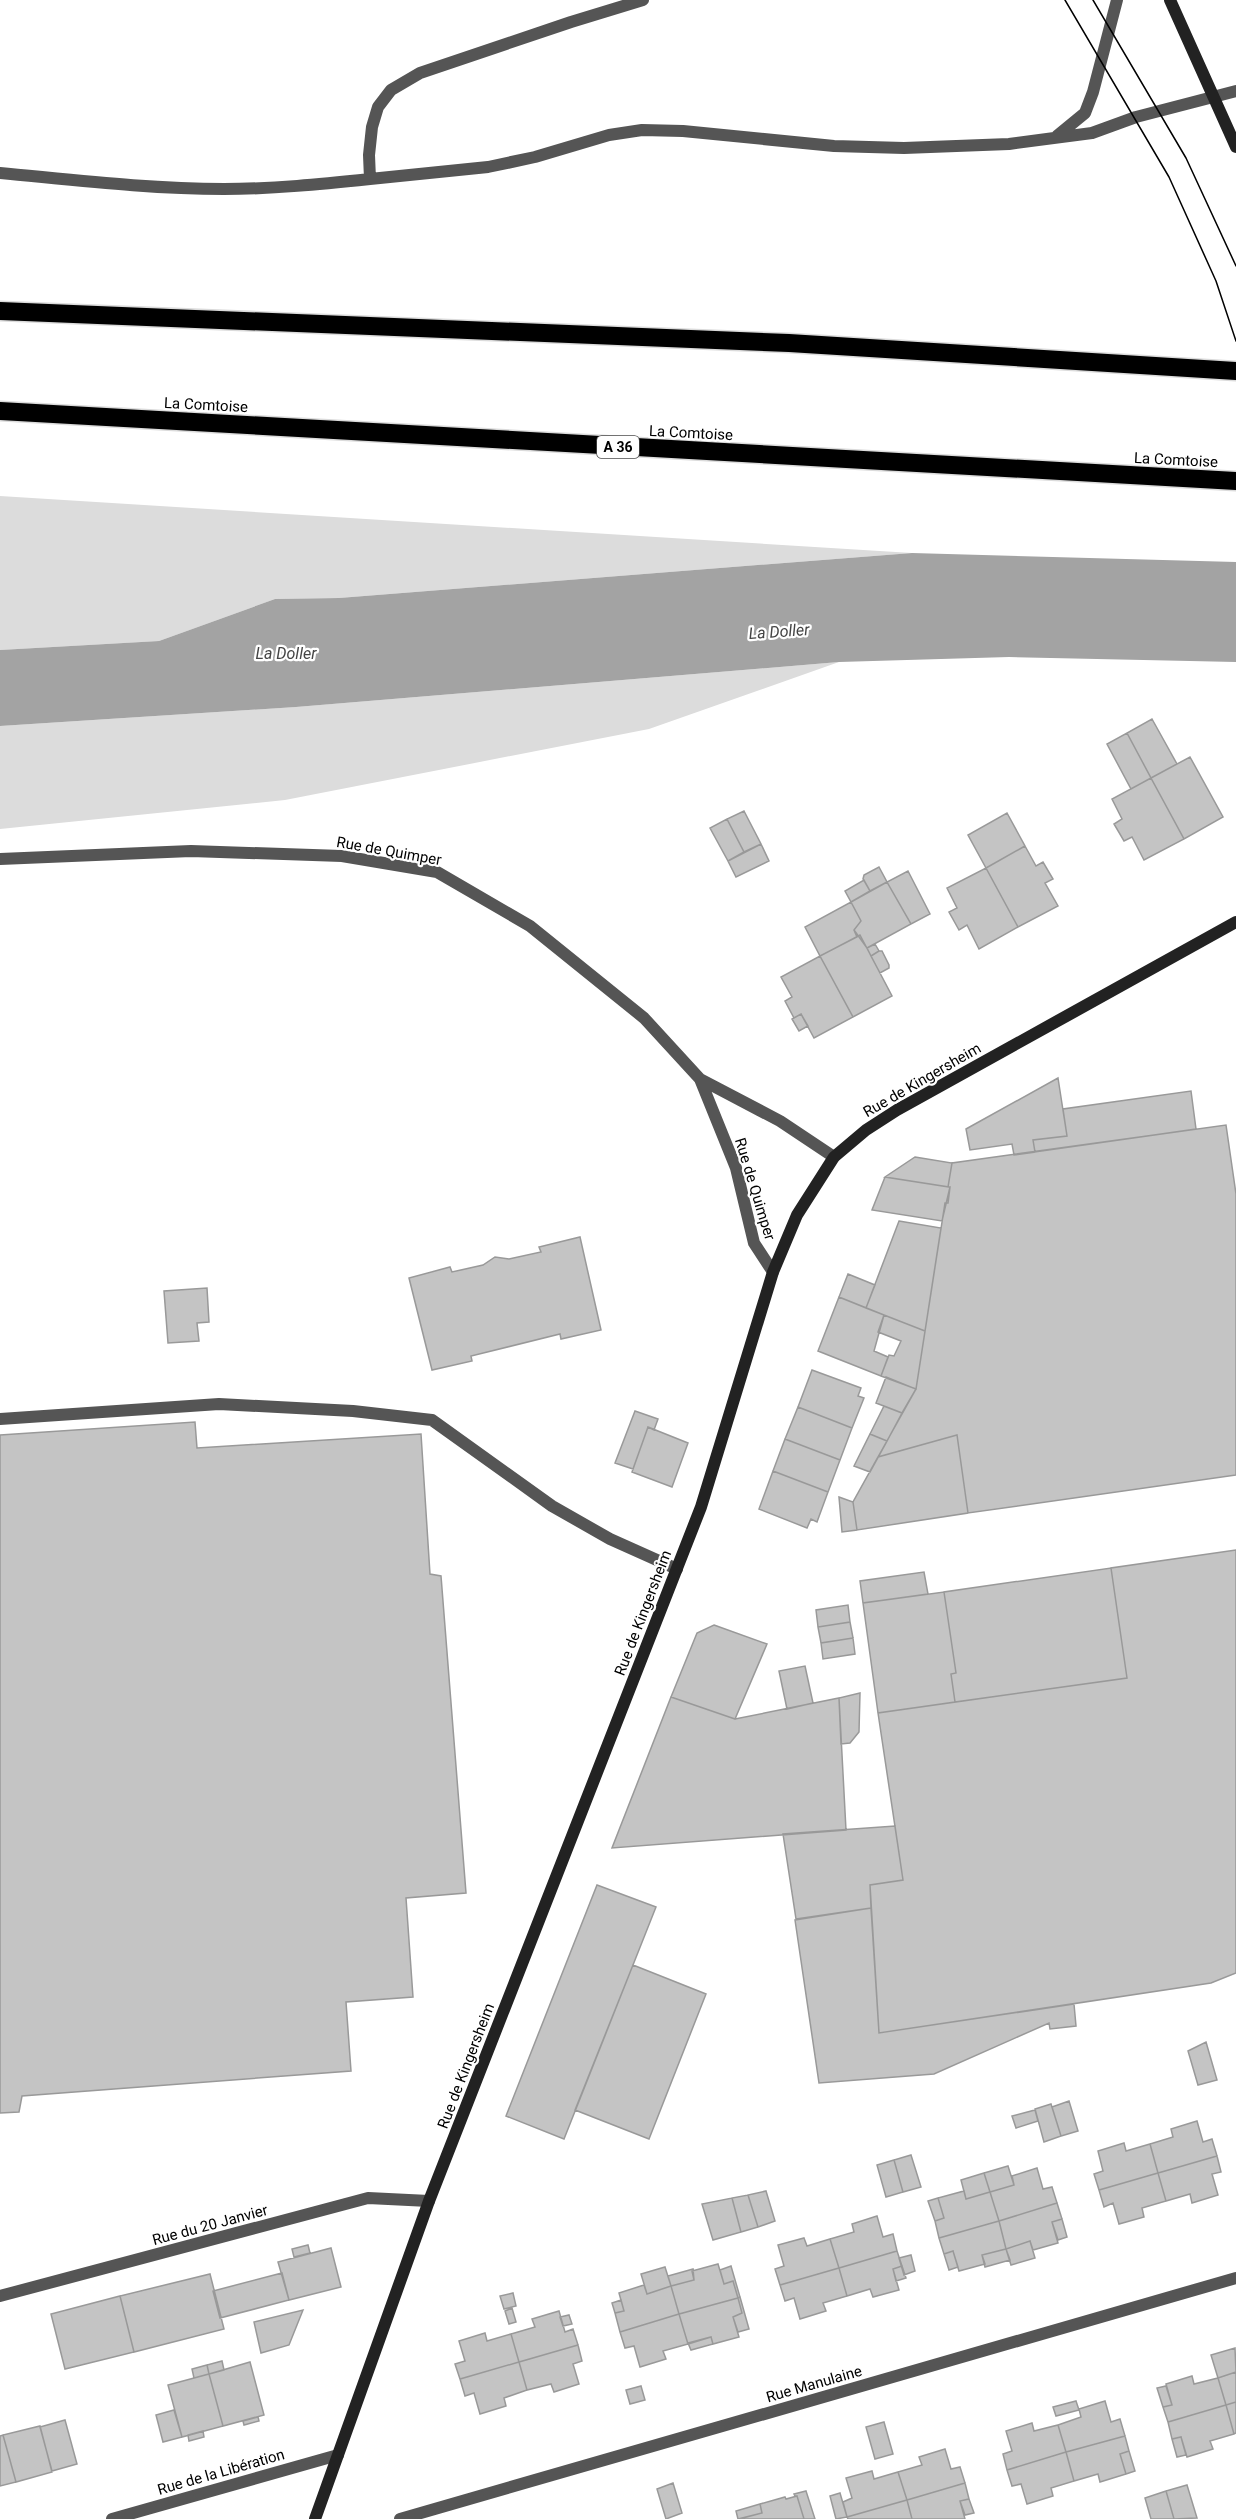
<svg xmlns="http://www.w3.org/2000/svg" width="1236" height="2519" font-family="Roboto,sans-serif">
<rect width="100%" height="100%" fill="#fff"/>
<path fill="#dcdcdc" d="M 0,496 L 912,553 L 339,598 L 275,599 L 159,641 L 0,650 Z
M 839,662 L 649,729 L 285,800 L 0,829 L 0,726 L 296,707 Z"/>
<path fill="#a3a3a3" d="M 912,553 L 1236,562 L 1236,662 L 1009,657 L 839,662 L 296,707 L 0,726 L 0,650 L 159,641 L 275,599 L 339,598 Z"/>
<path fill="#c4c4c4" stroke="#999" stroke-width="1.5" d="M 1152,719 L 1177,764 L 1151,778 L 1127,733 Z
M 1127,733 L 1151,778 L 1131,789 L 1107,744 Z
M 1190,757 L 1223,817 L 1184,839 L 1151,778 Z
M 1151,778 L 1184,839 L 1144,860 L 1132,837 L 1124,841 L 1114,824 L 1122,819 L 1112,799 Z
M 744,811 L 761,844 L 744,852 L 727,819 Z
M 1007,813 L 1025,846 L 986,868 L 968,835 Z
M 727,819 L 744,852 L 728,861 L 710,828 Z
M 761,844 L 769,861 L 736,877 L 728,861 Z
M 1025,846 L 1036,866 L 1043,862 L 1053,879 L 1045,883 L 1058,906 L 1018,927 L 986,868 Z
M 879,867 L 887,882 L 870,891 L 863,879 L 864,875 Z
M 986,868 L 1018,927 L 979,949 L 967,925 L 959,930 L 949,912 L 957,908 L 947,888 Z
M 908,871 L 930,914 L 911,924 L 887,882 Z
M 864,880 L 870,891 L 851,902 L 845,891 Z
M 887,882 L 911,924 L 867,948 L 854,930 L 861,921 L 851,902 Z
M 851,902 L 861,921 L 854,930 L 857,937 L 820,956 L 805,927 Z
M 860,935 L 892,996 L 853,1017 L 820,956 Z
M 875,944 L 879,951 L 871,956 L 867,948 Z
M 879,951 L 882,951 L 889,965 L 889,968 L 880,973 L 871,956 Z
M 820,956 L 853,1017 L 814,1038 L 801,1014 L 794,1018 L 785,1001 L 792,997 L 781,977 Z
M 801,1014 L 808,1026 L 799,1031 L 792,1019 Z
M 1058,1078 L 1067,1136 L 1033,1140 L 1035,1152 L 1014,1155 L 1012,1144 L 970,1150 L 966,1129 Z
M 1191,1091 L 1196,1129 L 1035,1152 L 1033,1140 L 1067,1136 L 1063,1109 Z
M 1226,1125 L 1236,1194 L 1236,1475 L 968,1513 L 957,1435 L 878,1457 L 916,1389 L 945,1203 L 948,1203 L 950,1187 L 948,1187 L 952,1163 Z
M 915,1157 L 952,1163 L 948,1187 L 885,1177 Z
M 885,1177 L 950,1187 L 942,1221 L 872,1210 Z
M 899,1221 L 941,1228 L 925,1331 L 866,1308 Z
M 580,1237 L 601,1330 L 561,1339 L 560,1334 L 471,1356 L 472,1361 L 432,1370 L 409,1278 L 450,1267 L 452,1272 L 483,1265 L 495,1257 L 509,1259 L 541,1252 L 539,1247 Z
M 848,1274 L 875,1285 L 866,1308 L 839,1297 Z
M 207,1288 L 209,1322 L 197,1323 L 199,1341 L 168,1343 L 164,1291 Z
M 839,1297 L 884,1315 L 874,1351 L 888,1357 L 881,1376 L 818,1351 Z
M 884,1315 L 925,1331 L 916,1389 L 881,1376 L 889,1355 L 894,1356 L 901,1341 L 878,1332 Z
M 812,1370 L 861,1388 L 858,1396 L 864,1398 L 852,1428 L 798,1407 Z
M 886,1377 L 916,1389 L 902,1413 L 876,1403 Z
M 884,1406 L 902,1413 L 887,1441 L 870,1434 Z
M 798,1407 L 852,1428 L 840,1460 L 785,1439 Z
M 635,1411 L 658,1419 L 654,1430 L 648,1427 L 633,1469 L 615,1463 Z
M 195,1422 L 197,1448 L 421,1434 L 430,1574 L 441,1576 L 466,1893 L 406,1898 L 413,1997 L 346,2002 L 351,2071 L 22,2096 L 19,2112 L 0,2113 L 0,1435 Z
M 648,1427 L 688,1443 L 672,1487 L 632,1472 Z
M 870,1434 L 887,1441 L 870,1472 L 854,1466 Z
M 957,1435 L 968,1513 L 857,1530 L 853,1502 L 878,1457 Z
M 785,1439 L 840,1460 L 828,1492 L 773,1471 Z
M 773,1471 L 828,1492 L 817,1522 L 811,1519 L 807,1528 L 759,1509 Z
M 839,1497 L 853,1502 L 857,1530 L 842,1532 Z
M 1236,1550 L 1236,1973 L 1211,1983 L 879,2033 L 870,1885 L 903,1880 L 878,1713 L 1127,1678 L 1111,1568 Z
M 1111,1568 L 1127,1678 L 955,1702 L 951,1674 L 956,1673 L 944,1592 Z
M 924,1572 L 928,1594 L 863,1603 L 860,1581 Z
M 944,1592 L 956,1673 L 951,1674 L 955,1702 L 878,1713 L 863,1603 Z
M 848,1605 L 850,1622 L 818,1627 L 816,1610 Z
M 850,1622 L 853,1638 L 821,1643 L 818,1627 Z
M 714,1625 L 767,1644 L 735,1719 L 671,1697 L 697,1633 Z
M 853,1638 L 855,1654 L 823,1659 L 821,1643 Z
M 805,1666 L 813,1703 L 787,1709 L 779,1671 Z
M 860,1693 L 859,1732 L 850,1743 L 841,1744 L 839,1698 Z
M 671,1697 L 735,1719 L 839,1698 L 846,1830 L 612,1848 Z
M 895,1826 L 903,1880 L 870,1885 L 871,1908 L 796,1919 L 783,1834 Z
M 597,1885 L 656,1907 L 564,2139 L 506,2116 Z
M 871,1908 L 879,2033 L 1074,2004 L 1076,2026 L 1050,2029 L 1049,2023 L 934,2074 L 819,2083 L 795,1920 Z
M 633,1965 L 706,1994 L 649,2139 L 575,2110 Z
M 1206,2042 L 1217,2080 L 1198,2085 L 1188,2051 Z
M 1069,2101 L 1078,2131 L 1061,2136 L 1052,2107 Z
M 1051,2104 L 1061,2136 L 1044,2142 L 1035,2109 Z
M 1035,2110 L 1038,2121 L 1016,2128 L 1012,2116 Z
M 1197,2121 L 1203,2142 L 1212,2139 L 1217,2156 L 1158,2173 L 1150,2144 L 1173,2137 L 1171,2129 Z
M 1124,2143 L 1126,2151 L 1150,2144 L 1158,2173 L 1099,2190 L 1094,2174 L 1103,2171 L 1098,2151 Z
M 911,2155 L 921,2187 L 903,2192 L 894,2160 Z
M 1217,2156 L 1221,2172 L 1212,2174 L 1218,2195 L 1192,2203 L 1190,2194 L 1166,2201 L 1158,2173 Z
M 894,2160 L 903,2192 L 886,2197 L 877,2165 Z
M 1008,2166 L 1014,2185 L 990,2192 L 984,2173 Z
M 1037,2168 L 1043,2189 L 1052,2187 L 1057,2203 L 999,2221 L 990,2192 L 1014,2185 L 1012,2176 Z
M 984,2173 L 990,2192 L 966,2199 L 961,2180 Z
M 1158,2173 L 1166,2201 L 1142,2208 L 1144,2217 L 1119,2224 L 1113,2203 L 1104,2207 L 1099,2190 Z
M 766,2191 L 775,2221 L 758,2227 L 748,2195 Z
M 964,2191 L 966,2199 L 990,2192 L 999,2221 L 939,2238 L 935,2221 L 944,2218 L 938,2198 Z
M 748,2195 L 758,2227 L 741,2232 L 732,2198 Z
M 732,2198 L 741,2232 L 713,2240 L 702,2204 Z
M 938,2198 L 944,2218 L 935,2221 L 928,2201 Z
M 1057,2203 L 1062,2219 L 1052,2222 L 1058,2243 L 1033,2250 L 1030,2241 L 1006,2249 L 999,2221 Z
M 877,2216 L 883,2237 L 893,2234 L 897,2251 L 839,2268 L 830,2239 L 854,2232 L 852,2224 Z
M 1062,2219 L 1067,2237 L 1058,2240 L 1052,2222 Z
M 999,2221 L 1006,2249 L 982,2255 L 985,2264 L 959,2271 L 953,2251 L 944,2254 L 939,2238 Z
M 804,2238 L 807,2246 L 830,2239 L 839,2268 L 780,2285 L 775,2269 L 784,2266 L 778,2245 Z
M 1030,2241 L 1035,2258 L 1011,2265 L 1006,2249 Z
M 308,2245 L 310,2253 L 294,2257 L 292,2249 Z
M 331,2248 L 341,2287 L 289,2300 L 278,2262 Z
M 1006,2249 L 1010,2260 L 985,2267 L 982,2255 Z
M 897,2251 L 902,2266 L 893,2269 L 899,2290 L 873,2297 L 870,2289 L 847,2296 L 839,2268 Z
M 953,2251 L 958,2267 L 949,2270 L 944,2254 Z
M 911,2255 L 915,2271 L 904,2275 L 899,2258 Z
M 718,2264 L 724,2284 L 733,2281 L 738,2298 L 679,2314 L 671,2286 L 694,2280 L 692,2271 Z
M 731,2266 L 740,2297 L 738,2298 L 733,2281 L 724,2284 L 720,2270 Z
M 902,2266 L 906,2278 L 896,2281 L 893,2269 Z
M 665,2267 L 671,2286 L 647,2294 L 641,2274 Z
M 839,2268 L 847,2296 L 823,2303 L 826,2311 L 800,2319 L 794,2298 L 785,2301 L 780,2285 Z
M 693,2269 L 694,2280 L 671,2286 L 668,2276 Z
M 282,2273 L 289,2300 L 220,2318 L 213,2291 Z
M 210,2274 L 224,2329 L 134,2352 L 120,2296 Z
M 644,2285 L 647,2294 L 671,2286 L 679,2314 L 620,2332 L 615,2313 L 624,2311 L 619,2293 Z
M 513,2293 L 516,2306 L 504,2309 L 500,2296 Z
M 120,2296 L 134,2352 L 65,2369 L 51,2314 Z
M 740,2297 L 749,2329 L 738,2332 L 733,2317 L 742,2313 L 738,2298 Z
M 738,2298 L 742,2313 L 733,2317 L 739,2337 L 713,2344 L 711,2337 L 688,2344 L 679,2314 Z
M 621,2300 L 624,2311 L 615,2313 L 612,2303 Z
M 512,2308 L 516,2322 L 509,2324 L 505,2311 Z
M 303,2310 L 289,2345 L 261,2353 L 254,2322 Z
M 559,2311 L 565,2332 L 573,2329 L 578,2345 L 519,2362 L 511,2334 L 535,2327 L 532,2319 Z
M 679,2314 L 688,2344 L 663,2351 L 666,2359 L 640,2367 L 634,2346 L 625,2348 L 620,2332 Z
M 569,2315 L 572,2324 L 563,2326 L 560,2317 Z
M 485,2333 L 487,2341 L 511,2334 L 519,2362 L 460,2379 L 455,2364 L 465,2361 L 459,2341 Z
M 711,2337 L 713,2344 L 691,2350 L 688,2343 Z
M 578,2345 L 582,2361 L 573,2364 L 579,2384 L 554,2392 L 551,2384 L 527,2390 L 519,2362 Z
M 1235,2348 L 1236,2372 L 1218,2378 L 1211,2355 Z
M 222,2361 L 224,2370 L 209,2374 L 207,2365 Z
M 250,2362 L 264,2415 L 223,2426 L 209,2374 Z
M 519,2362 L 527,2390 L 504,2398 L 506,2406 L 480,2414 L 474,2393 L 465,2396 L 460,2379 Z
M 207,2365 L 209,2374 L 194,2378 L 192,2369 Z
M 1236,2372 L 1236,2402 L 1226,2405 L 1218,2378 Z
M 209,2374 L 223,2426 L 182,2437 L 168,2385 Z
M 1192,2376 L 1194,2384 L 1218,2378 L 1226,2405 L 1168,2422 L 1163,2407 L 1172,2405 L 1166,2384 Z
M 641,2386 L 645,2400 L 630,2404 L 626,2390 Z
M 1166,2386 L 1172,2405 L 1163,2407 L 1157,2388 Z
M 1076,2401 L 1079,2410 L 1056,2416 L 1053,2407 Z
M 1105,2401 L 1111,2422 L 1120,2419 L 1125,2436 L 1066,2452 L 1058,2425 L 1081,2417 L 1079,2409 Z
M 1236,2402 L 1236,2433 L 1234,2434 L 1226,2405 Z
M 1226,2405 L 1234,2434 L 1210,2441 L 1213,2449 L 1187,2457 L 1181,2437 L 1172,2439 L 1168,2422 Z
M 174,2410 L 182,2437 L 163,2442 L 156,2415 Z
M 258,2417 L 259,2421 L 244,2425 L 243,2421 Z
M 65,2420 L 77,2464 L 52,2471 L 40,2427 Z
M 884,2422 L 893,2454 L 875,2459 L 866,2427 Z
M 1032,2423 L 1034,2431 L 1058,2425 L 1066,2452 L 1007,2470 L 1003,2454 L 1012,2451 L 1006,2431 Z
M 40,2426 L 52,2472 L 16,2482 L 3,2435 Z
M 203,2431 L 204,2437 L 189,2441 L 188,2435 Z
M 3,2435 L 16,2482 L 0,2486 L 0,2436 Z
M 1125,2436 L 1129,2451 L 1120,2454 L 1126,2474 L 1100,2482 L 1098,2474 L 1074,2481 L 1066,2452 Z
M 1181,2437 L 1186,2455 L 1177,2457 L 1172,2439 Z
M 945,2449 L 951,2469 L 960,2467 L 965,2483 L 907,2500 L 898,2472 L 922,2465 L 919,2457 Z
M 1129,2451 L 1135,2471 L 1126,2474 L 1120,2454 Z
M 1066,2452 L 1074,2481 L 1051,2488 L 1053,2496 L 1027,2504 L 1021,2484 L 1012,2486 L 1007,2470 Z
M 872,2471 L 874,2479 L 898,2472 L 907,2500 L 847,2517 L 843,2502 L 852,2498 L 846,2478 Z
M 673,2483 L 682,2513 L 666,2519 L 657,2489 Z
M 965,2483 L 969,2499 L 960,2501 L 965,2519 L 912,2519 L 907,2500 Z
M 1187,2485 L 1197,2518 L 1174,2519 L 1166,2491 Z
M 806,2491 L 815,2519 L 804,2519 L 797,2496 L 795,2496 L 794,2494 Z
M 1166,2491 L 1174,2519 L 1151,2519 L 1145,2498 Z
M 840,2493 L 847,2517 L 836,2519 L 830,2496 Z
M 797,2496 L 804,2519 L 739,2519 L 762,2513 L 760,2504 L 785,2497 L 786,2499 Z
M 969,2499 L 974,2513 L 965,2515 L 960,2501 Z
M 907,2500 L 912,2519 L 848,2519 L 847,2517 Z
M 760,2504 L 762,2513 L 738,2519 L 736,2511 Z"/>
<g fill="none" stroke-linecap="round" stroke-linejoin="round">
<defs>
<path id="motorway" d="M 0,311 L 789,343 L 1236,371
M 0,411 L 1236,481"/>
</defs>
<use href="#motorway" stroke="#dbdbdb" stroke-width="21"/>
<path stroke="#555" stroke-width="12" d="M 643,0 L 571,22 L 420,73 L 391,90 L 378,107 L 372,127 L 369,155 L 370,179 L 488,167 L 535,157 L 609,135 L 642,130 L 683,131 L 834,146 L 904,148 L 1009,144 L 1092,133 L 1136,117 L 1236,91
M 1057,136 L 1085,113 L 1093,92 L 1117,0
M 0,173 C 75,180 149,189 224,189 C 273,189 322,184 370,179
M 0,1419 L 219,1404 L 353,1411 L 432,1420 L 552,1506 L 610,1539 L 677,1569"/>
<path stroke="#555" stroke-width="12" d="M 0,859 L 191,851 L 342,856 L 437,872 L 530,926 L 644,1018 L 700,1079 L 780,1121 L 834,1157
M 700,1079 L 736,1168 L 754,1243 L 773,1272
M 0,2296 L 368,2198 L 429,2201
M 112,2519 L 338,2455
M 400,2519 L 1236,2278"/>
<path stroke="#222" stroke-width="12" d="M 1170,0 L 1236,147
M 315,2519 L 429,2201 L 701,1507 L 773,1272 L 797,1215 L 834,1157 L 866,1130 L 897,1110 L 1236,922"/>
<use href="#motorway" stroke="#000" stroke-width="18"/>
<path stroke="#000" stroke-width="1.5" d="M 1065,0 L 1169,177 L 1216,281 L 1236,341
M 1093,0 L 1186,158 L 1236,266"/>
</g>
<g text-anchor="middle" stroke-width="4.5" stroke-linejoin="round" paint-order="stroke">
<rect fill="#fff" stroke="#4c4c4c" stroke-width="1.5" x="597" y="436" width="42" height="22" rx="4.5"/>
<g font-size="14" font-weight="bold" fill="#000">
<text x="618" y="452">A 36</text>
</g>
<g font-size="15" fill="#000" stroke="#fff">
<text transform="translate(206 405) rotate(3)" y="5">La Comtoise</text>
<text transform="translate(691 433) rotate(3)" y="5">La Comtoise</text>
<text transform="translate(1176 460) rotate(3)" y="5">La Comtoise</text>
<text transform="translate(389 851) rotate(10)" y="5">Rue de Quimper</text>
<text transform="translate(922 1080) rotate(-30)" y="5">Rue de Kingersheim</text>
<text transform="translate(755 1189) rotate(73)" y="5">Rue de Quimper</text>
<text transform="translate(643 1613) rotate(-69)" y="5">Rue de Kingersheim</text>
<text transform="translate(466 2066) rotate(-69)" y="5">Rue de Kingersheim</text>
<text transform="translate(210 2225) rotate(-15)" y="5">Rue du 20 Janvier</text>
<text transform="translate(814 2384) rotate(-16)" y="5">Rue Manulaine</text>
<text transform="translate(221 2472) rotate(-16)" y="5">Rue de la Libération</text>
</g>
<g font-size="16" font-style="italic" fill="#444" stroke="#fff">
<text transform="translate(779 631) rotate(-4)" y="6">La Doller</text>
<text x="286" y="659">La Doller</text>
</g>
</g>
</svg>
